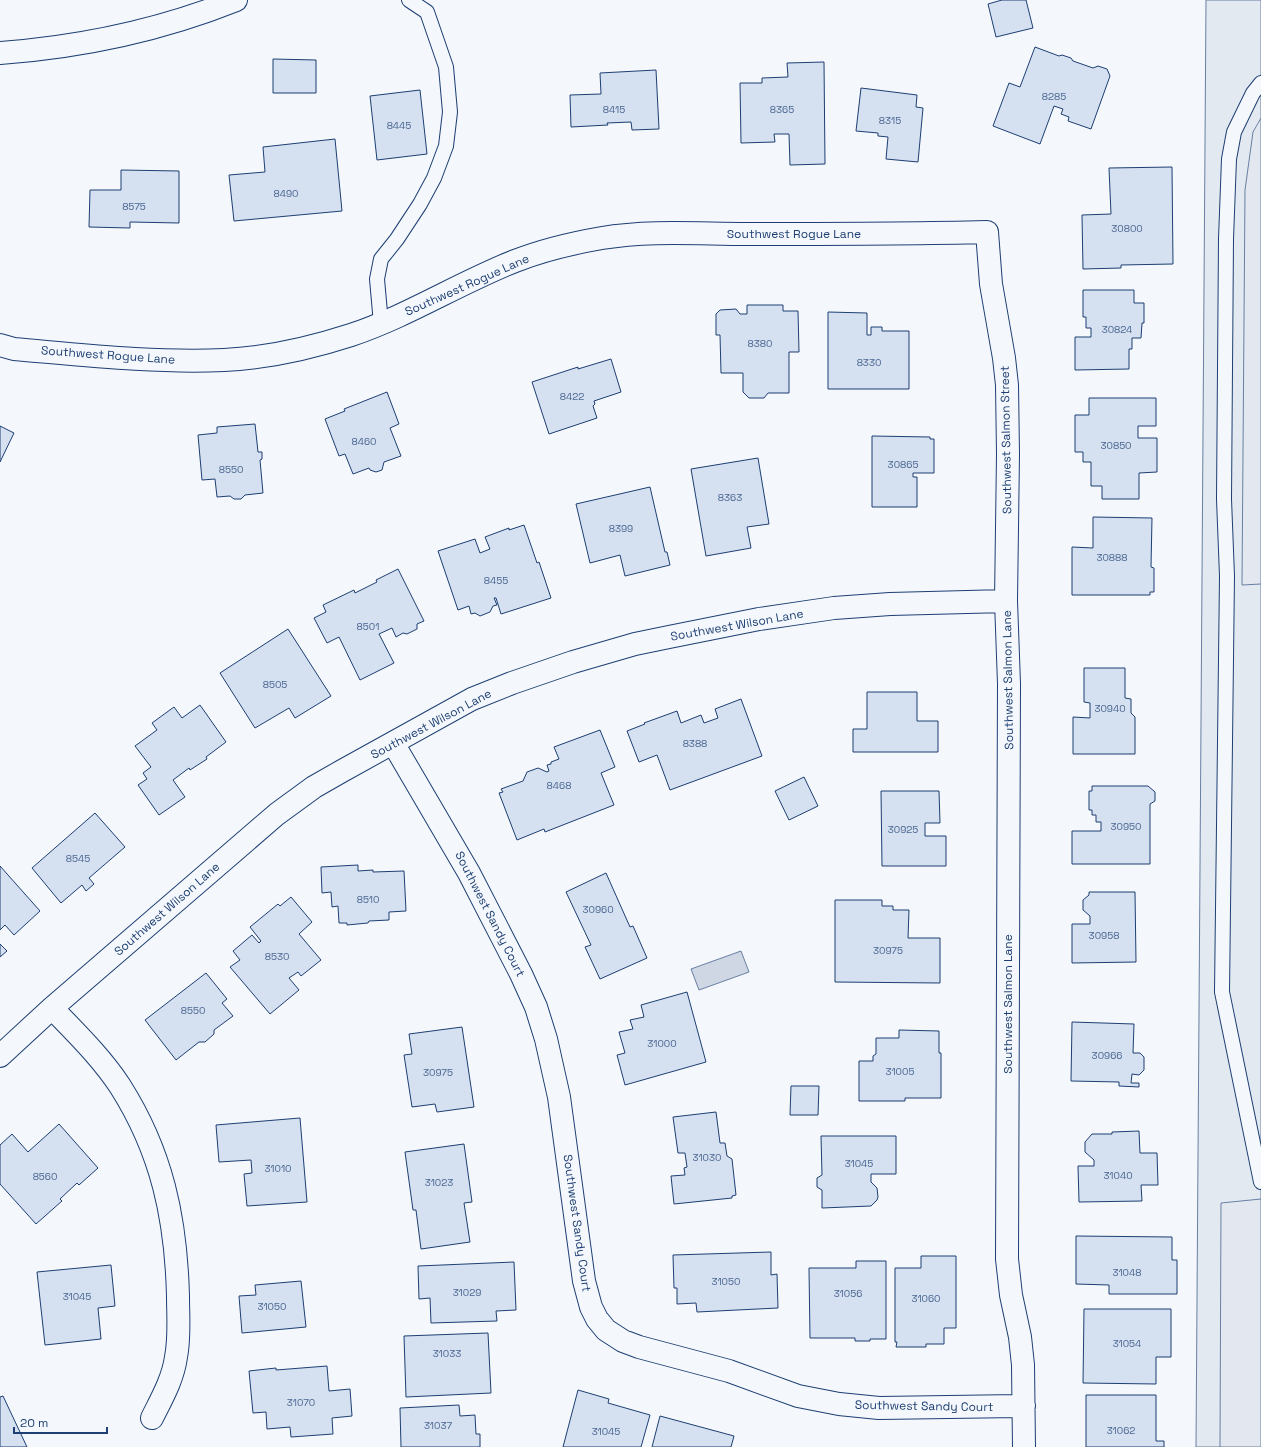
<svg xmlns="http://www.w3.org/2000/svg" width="1261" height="1447" font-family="'Space Grotesk',sans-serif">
<rect width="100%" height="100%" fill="#f4f7fb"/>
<path fill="#e3e9f0" stroke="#687fa3" d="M 1206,0 L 1261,0 L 1261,1447 L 1196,1447 Z"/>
<path fill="#e3e8f0" stroke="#687fa3" d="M 1261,118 L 1261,584 L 1242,585 L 1245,190 L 1253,132 Z
M 1261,1199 L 1261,1447 L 1220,1447 L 1221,1203 Z"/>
<path fill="#cfd7e4" stroke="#687fa3" d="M 741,951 L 749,972 L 699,990 L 691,969 Z"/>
<path fill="#d5e0f0" stroke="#1d3f73" d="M 1002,0 L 1026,0 L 1033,28 L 996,37 L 988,4 Z
M 1035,47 L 1059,56 L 1062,55 L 1071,58 L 1073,61 L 1093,68 L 1098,66 L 1107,69 L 1110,76 L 1091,129 L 1068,121 L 1069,117 L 1061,114 L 1063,109 L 1054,106 L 1040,144 L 993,126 L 1009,83 L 1020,87 Z
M 273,59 L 316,60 L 316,93 L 273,93 Z
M 824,62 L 825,164 L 790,165 L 789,134 L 774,134 L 775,142 L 741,143 L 740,83 L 762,83 L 762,78 L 788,77 L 787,63 Z
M 656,70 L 659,129 L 632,130 L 631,122 L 607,123 L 608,125 L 571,127 L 570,95 L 601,94 L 600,73 Z
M 861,88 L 917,95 L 916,107 L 923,108 L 918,162 L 886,159 L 888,137 L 878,136 L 878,133 L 856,131 Z
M 420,90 L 427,154 L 377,160 L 370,96 Z
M 335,139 L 342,211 L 234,221 L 229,175 L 265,172 L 263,147 Z
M 1172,167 L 1173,264 L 1121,265 L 1121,268 L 1083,269 L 1082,215 L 1111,214 L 1109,168 Z
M 121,170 L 179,171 L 179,223 L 130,222 L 130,228 L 89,227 L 90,190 L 121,190 Z
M 1083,290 L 1134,290 L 1134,303 L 1144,303 L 1144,323 L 1142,323 L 1141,338 L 1132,338 L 1132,349 L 1129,349 L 1129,369 L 1075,370 L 1075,337 L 1091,337 L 1091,328 L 1086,328 L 1086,317 L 1083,317 Z
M 747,305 L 783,305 L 783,311 L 798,311 L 799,352 L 789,352 L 789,393 L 768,393 L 764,398 L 749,398 L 743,392 L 743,373 L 721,373 L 720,335 L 716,335 L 716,314 L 720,310 L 736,309 L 740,314 L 747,314 Z
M 828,312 L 867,313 L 867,335 L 871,335 L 871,327 L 882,327 L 882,331 L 909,331 L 909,389 L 828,389 Z
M 611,359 L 621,392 L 594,401 L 595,404 L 593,406 L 597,418 L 549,434 L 532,382 L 578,367 L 578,369 Z
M 387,392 L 399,424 L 390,428 L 401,456 L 384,462 L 382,470 L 376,472 L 370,470 L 369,468 L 353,474 L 345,454 L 339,456 L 325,419 L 345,411 L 344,409 Z
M 1089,398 L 1156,398 L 1156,426 L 1138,426 L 1138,438 L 1157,438 L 1157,472 L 1139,473 L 1139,499 L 1102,499 L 1102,486 L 1091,486 L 1091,462 L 1083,462 L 1083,452 L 1075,452 L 1075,415 L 1089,415 Z
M 255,424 L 258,452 L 262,452 L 262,459 L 260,460 L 263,493 L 245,495 L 241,499 L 234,499 L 230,496 L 217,497 L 215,479 L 202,480 L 198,435 L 217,433 L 217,427 Z
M 0,426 L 14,433 L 0,462 Z
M 872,436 L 930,437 L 930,439 L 934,439 L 934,473 L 913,473 L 913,477 L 917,477 L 917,507 L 872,507 Z
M 758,458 L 769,524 L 747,527 L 751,548 L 706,556 L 691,469 Z
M 650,487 L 665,552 L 667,552 L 670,565 L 625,576 L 620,555 L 590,563 L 576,504 Z
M 1093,517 L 1152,518 L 1151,567 L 1154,568 L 1154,592 L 1150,592 L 1150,595 L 1072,595 L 1072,547 L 1093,548 Z
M 524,525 L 537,563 L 539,562 L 551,598 L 501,614 L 496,598 L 494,598 L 497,605 L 493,606 L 490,612 L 480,616 L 475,613 L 471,614 L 469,606 L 458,610 L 438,551 L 475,539 L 480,553 L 490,549 L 485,537 L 509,528 L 509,530 Z
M 398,569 L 424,621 L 417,624 L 417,629 L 407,634 L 403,633 L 396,637 L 392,628 L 379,634 L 394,663 L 360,680 L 339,637 L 327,643 L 314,618 L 326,612 L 323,605 L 354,590 L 355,593 L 377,582 L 376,580 Z
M 288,629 L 331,696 L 295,718 L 289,708 L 255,728 L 220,673 Z
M 1084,668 L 1125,668 L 1125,698 L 1131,699 L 1131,713 L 1135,717 L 1135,754 L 1073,754 L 1073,717 L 1090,718 L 1090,703 L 1084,702 Z
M 867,692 L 917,692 L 917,721 L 938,721 L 938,752 L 853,752 L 853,729 L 867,729 Z
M 741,699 L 762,756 L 670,790 L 657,755 L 639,762 L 627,731 L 645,724 L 644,723 L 677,711 L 681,723 L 701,715 L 704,723 L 718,718 L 715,709 Z
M 200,705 L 226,742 L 206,757 L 207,759 L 190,770 L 189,768 L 173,780 L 185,797 L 159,815 L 138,785 L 147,779 L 143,773 L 151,767 L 135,746 L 157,730 L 152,723 L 174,707 L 182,718 Z
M 600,730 L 615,767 L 601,773 L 614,805 L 545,832 L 544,829 L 517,840 L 499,793 L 503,792 L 501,789 L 523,781 L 527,772 L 538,768 L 547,772 L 549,771 L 547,765 L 551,764 L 551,762 L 559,759 L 554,747 Z
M 804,777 L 818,806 L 789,820 L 775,791 Z
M 1092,786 L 1148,786 L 1155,792 L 1155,801 L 1150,804 L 1150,864 L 1072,864 L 1072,831 L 1101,831 L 1101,822 L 1096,822 L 1096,815 L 1092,815 L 1092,810 L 1089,810 L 1089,791 L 1092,791 Z
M 881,791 L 939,791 L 940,823 L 925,823 L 925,836 L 946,836 L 946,866 L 882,866 Z
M 95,813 L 125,847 L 89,878 L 94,884 L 86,891 L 82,885 L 61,903 L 32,868 Z
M 358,865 L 358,871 L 373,870 L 373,872 L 404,871 L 406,911 L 389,912 L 389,920 L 369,921 L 368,923 L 347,925 L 347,923 L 339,923 L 338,906 L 332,907 L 331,892 L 322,893 L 321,867 Z
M 0,866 L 40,911 L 14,935 L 5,925 L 0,930 Z
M 606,873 L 630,927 L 633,926 L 647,958 L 600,979 L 585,947 L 591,945 L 566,892 Z
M 1089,892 L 1135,892 L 1136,962 L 1072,963 L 1072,924 L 1090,924 L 1090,916 L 1083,910 L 1083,900 L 1089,895 Z
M 291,897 L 312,922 L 299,934 L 321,960 L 301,976 L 298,972 L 289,978 L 299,990 L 270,1014 L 230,967 L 240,960 L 233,951 L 252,935 L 259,943 L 261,941 L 250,927 L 278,904 L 280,906 Z
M 835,900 L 882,900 L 882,906 L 893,906 L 893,910 L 909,910 L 908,938 L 940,938 L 940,983 L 835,982 Z
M 0,944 L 7,951 L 0,957 Z
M 206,973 L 227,999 L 222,1003 L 233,1016 L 214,1030 L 214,1034 L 205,1042 L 199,1042 L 176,1060 L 145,1020 Z
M 687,992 L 706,1062 L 625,1085 L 617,1055 L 625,1053 L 619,1032 L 633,1029 L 630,1020 L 644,1017 L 641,1005 Z
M 1072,1022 L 1134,1024 L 1133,1053 L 1140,1053 L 1144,1057 L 1144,1070 L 1139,1075 L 1132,1074 L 1131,1083 L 1139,1083 L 1139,1087 L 1119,1086 L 1119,1082 L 1071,1081 Z
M 462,1027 L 474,1107 L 437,1112 L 435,1104 L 412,1107 L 404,1055 L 412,1054 L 409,1034 Z
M 899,1030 L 939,1031 L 939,1053 L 941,1053 L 941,1098 L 905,1098 L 905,1101 L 859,1101 L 859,1061 L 873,1061 L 873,1056 L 876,1054 L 876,1038 L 899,1038 Z
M 791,1086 L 819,1086 L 818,1115 L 790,1115 Z
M 716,1112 L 720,1143 L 725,1143 L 727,1156 L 732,1159 L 736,1195 L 732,1196 L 732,1198 L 674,1204 L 671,1176 L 685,1175 L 684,1168 L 687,1167 L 685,1153 L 678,1153 L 673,1117 Z
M 300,1118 L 307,1202 L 247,1206 L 244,1174 L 252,1173 L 251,1160 L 219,1162 L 216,1125 Z
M 59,1124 L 98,1168 L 79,1185 L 77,1183 L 60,1199 L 62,1201 L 36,1224 L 0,1184 L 0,1145 L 12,1134 L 28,1152 Z
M 1139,1131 L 1140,1153 L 1157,1153 L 1158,1185 L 1141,1185 L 1142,1201 L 1079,1202 L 1078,1166 L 1094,1166 L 1094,1160 L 1085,1152 L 1085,1142 L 1092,1134 L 1112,1134 L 1112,1132 Z
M 821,1136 L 896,1136 L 896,1174 L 871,1174 L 871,1182 L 877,1188 L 878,1197 L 877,1200 L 871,1206 L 822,1208 L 822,1190 L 817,1187 L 817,1178 L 822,1175 Z
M 464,1144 L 472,1202 L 464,1203 L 470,1242 L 421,1249 L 416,1210 L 413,1210 L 405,1152 Z
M 1076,1236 L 1172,1237 L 1172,1260 L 1177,1260 L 1177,1294 L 1109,1294 L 1109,1285 L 1076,1284 Z
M 771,1252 L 771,1275 L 777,1274 L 778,1308 L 697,1312 L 696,1303 L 677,1304 L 677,1288 L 674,1288 L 673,1255 Z
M 921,1256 L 956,1256 L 956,1328 L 944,1328 L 944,1344 L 926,1344 L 926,1347 L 896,1347 L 897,1342 L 895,1342 L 895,1268 L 921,1268 Z
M 856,1261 L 886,1261 L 886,1339 L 870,1339 L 870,1341 L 855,1341 L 855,1338 L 810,1338 L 809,1268 L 856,1268 Z
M 514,1262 L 516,1310 L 496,1311 L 497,1321 L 431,1323 L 430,1298 L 419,1299 L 418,1266 Z
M 111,1265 L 115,1306 L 98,1308 L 101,1339 L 45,1345 L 37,1272 Z
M 301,1281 L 306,1327 L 242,1333 L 239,1296 L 256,1295 L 255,1285 Z
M 1084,1309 L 1171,1309 L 1171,1357 L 1156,1357 L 1156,1384 L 1083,1383 Z
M 488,1333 L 491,1393 L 406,1397 L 404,1336 Z
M 327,1366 L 329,1391 L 350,1389 L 352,1416 L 332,1418 L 333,1434 L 291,1437 L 290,1427 L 267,1429 L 266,1412 L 253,1413 L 249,1371 L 276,1368 L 276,1370 Z
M 578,1390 L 609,1399 L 608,1403 L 650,1415 L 641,1447 L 563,1447 Z
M 1086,1395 L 1156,1395 L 1156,1441 L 1164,1441 L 1164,1447 L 1086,1447 Z
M 3,1396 L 27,1447 L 0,1447 L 0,1397 Z
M 459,1405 L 460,1416 L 475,1415 L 476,1434 L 480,1434 L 480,1447 L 401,1447 L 400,1408 Z
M 660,1416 L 734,1436 L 731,1447 L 652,1447 Z"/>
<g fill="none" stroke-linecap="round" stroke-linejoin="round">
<defs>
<path id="service" d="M 1261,83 L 1253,93 L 1234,132 L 1229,159 L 1226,239 L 1224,499 L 1227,576 L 1222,992 L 1261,1182
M 381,324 L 377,279 L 381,259 L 397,239 L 420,204 L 434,178 L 446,146 L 450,112 L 446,67 L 427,12 L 409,0"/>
<path id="minor" d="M 0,345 L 14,349 C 84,355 154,363 224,360 C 266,358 311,348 351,335 C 408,316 459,283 515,261 C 543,250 573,243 602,238 C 650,230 699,234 747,234 C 827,234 907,234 987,232 L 991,284 L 1004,358 L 1007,385 L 1008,454 L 1006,601 L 1009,684 L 1007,1259 L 1011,1295 L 1020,1337 L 1023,1365 L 1024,1447
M 393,743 L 469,873 L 521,974 L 536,1007 L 546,1039 L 559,1097 L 584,1281 L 591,1307 L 597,1319 L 606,1330 L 623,1341 L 639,1347 L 729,1371 L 798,1396 L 839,1404 L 879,1408 L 1024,1406
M 52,1008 C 75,1032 101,1057 120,1086 C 162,1152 176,1218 178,1296 C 178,1316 180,1337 176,1357 C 173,1379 162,1398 152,1418
M 0,1056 L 52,1008 L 277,814 L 314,787 L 342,771 L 472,699 L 512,683 L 573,662 L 635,644 L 669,637 L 759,619 L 834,608 L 890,604 L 1006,601"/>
<path id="tertiary" d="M 0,53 C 81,47 161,30 236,0"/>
</defs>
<use href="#service" stroke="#1d3f73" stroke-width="16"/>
<use href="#minor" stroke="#1d3f73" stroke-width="24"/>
<use href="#tertiary" stroke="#1d3f73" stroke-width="24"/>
<use href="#service" stroke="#f4f7fb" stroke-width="14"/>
<use href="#minor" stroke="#f4f7fb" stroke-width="22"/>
<use href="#tertiary" stroke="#f4f7fb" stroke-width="22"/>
</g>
<g text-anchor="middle" stroke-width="3" stroke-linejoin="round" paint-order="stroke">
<g font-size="10" fill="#4b6792">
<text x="1054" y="100">8285</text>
<text x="614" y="113">8415</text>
<text x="782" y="113">8365</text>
<text x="890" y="124">8315</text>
<text x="399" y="129">8445</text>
<text x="286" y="197">8490</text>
<text x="134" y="210">8575</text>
<text x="1127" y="232">30800</text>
<text x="1117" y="333">30824</text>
<text x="760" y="347">8380</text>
<text x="869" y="366">8330</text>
<text x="572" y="400">8422</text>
<text x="364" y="445">8460</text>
<text x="1116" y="449">30850</text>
<text x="903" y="468">30865</text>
<text x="231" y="473">8550</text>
<text x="730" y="501">8363</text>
<text x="621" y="532">8399</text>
<text x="1112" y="561">30888</text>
<text x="496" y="584">8455</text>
<text x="368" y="630">8501</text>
<text x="275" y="688">8505</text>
<text x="1110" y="712">30940</text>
<text x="695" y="747">8388</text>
<text x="559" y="789">8468</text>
<text x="1126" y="830">30950</text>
<text x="903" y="833">30925</text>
<text x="78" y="862">8545</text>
<text x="368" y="903">8510</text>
<text x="598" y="913">30960</text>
<text x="1104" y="939">30958</text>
<text x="888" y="954">30975</text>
<text x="277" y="960">8530</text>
<text x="193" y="1014">8550</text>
<text x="662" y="1047">31000</text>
<text x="1107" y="1059">30966</text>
<text x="900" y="1075">31005</text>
<text x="438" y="1076">30975</text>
<text x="707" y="1161">31030</text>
<text x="859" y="1167">31045</text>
<text x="278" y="1172">31010</text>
<text x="1118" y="1179">31040</text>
<text x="45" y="1180">8560</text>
<text x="439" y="1186">31023</text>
<text x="1127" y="1276">31048</text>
<text x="726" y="1285">31050</text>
<text x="467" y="1296">31029</text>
<text x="848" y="1297">31056</text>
<text x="77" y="1300">31045</text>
<text x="926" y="1302">31060</text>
<text x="272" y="1310">31050</text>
<text x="1127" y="1347">31054</text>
<text x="447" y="1357">31033</text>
<text x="301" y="1406">31070</text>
<text x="438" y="1429">31037</text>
<text x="1121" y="1434">31062</text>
<text x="606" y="1435">31045</text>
</g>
<g font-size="12" fill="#1d3f73" stroke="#f4f7fb">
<text x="794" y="238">Southwest Rogue Lane</text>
<text transform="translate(467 285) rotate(-24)" y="4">Southwest Rogue Lane</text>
<text transform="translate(108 355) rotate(4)" y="4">Southwest Rogue Lane</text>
<text transform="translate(1006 440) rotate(-91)" y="4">Southwest Salmon Street</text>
<text transform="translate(737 625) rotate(-10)" y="4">Southwest Wilson Lane</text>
<text transform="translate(1008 680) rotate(-91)" y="4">Southwest Salmon Lane</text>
<text transform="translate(431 724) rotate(-28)" y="4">Southwest Wilson Lane</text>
<text transform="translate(167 909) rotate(-41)" y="4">Southwest Wilson Lane</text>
<text transform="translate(490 914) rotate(63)" y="4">Southwest Sandy Court</text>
<text transform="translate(1008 1004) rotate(-90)" y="4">Southwest Salmon Lane</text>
<text transform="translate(577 1223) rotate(82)" y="4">Southwest Sandy Court</text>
<text transform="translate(924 1406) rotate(1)" y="4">Southwest Sandy Court</text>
</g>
</g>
<path d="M14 1427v6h93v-6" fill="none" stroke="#1d3f73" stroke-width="2"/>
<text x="20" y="1427" font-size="12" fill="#1d3f73" stroke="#f4f7fb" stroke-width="3" paint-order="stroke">20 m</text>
</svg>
